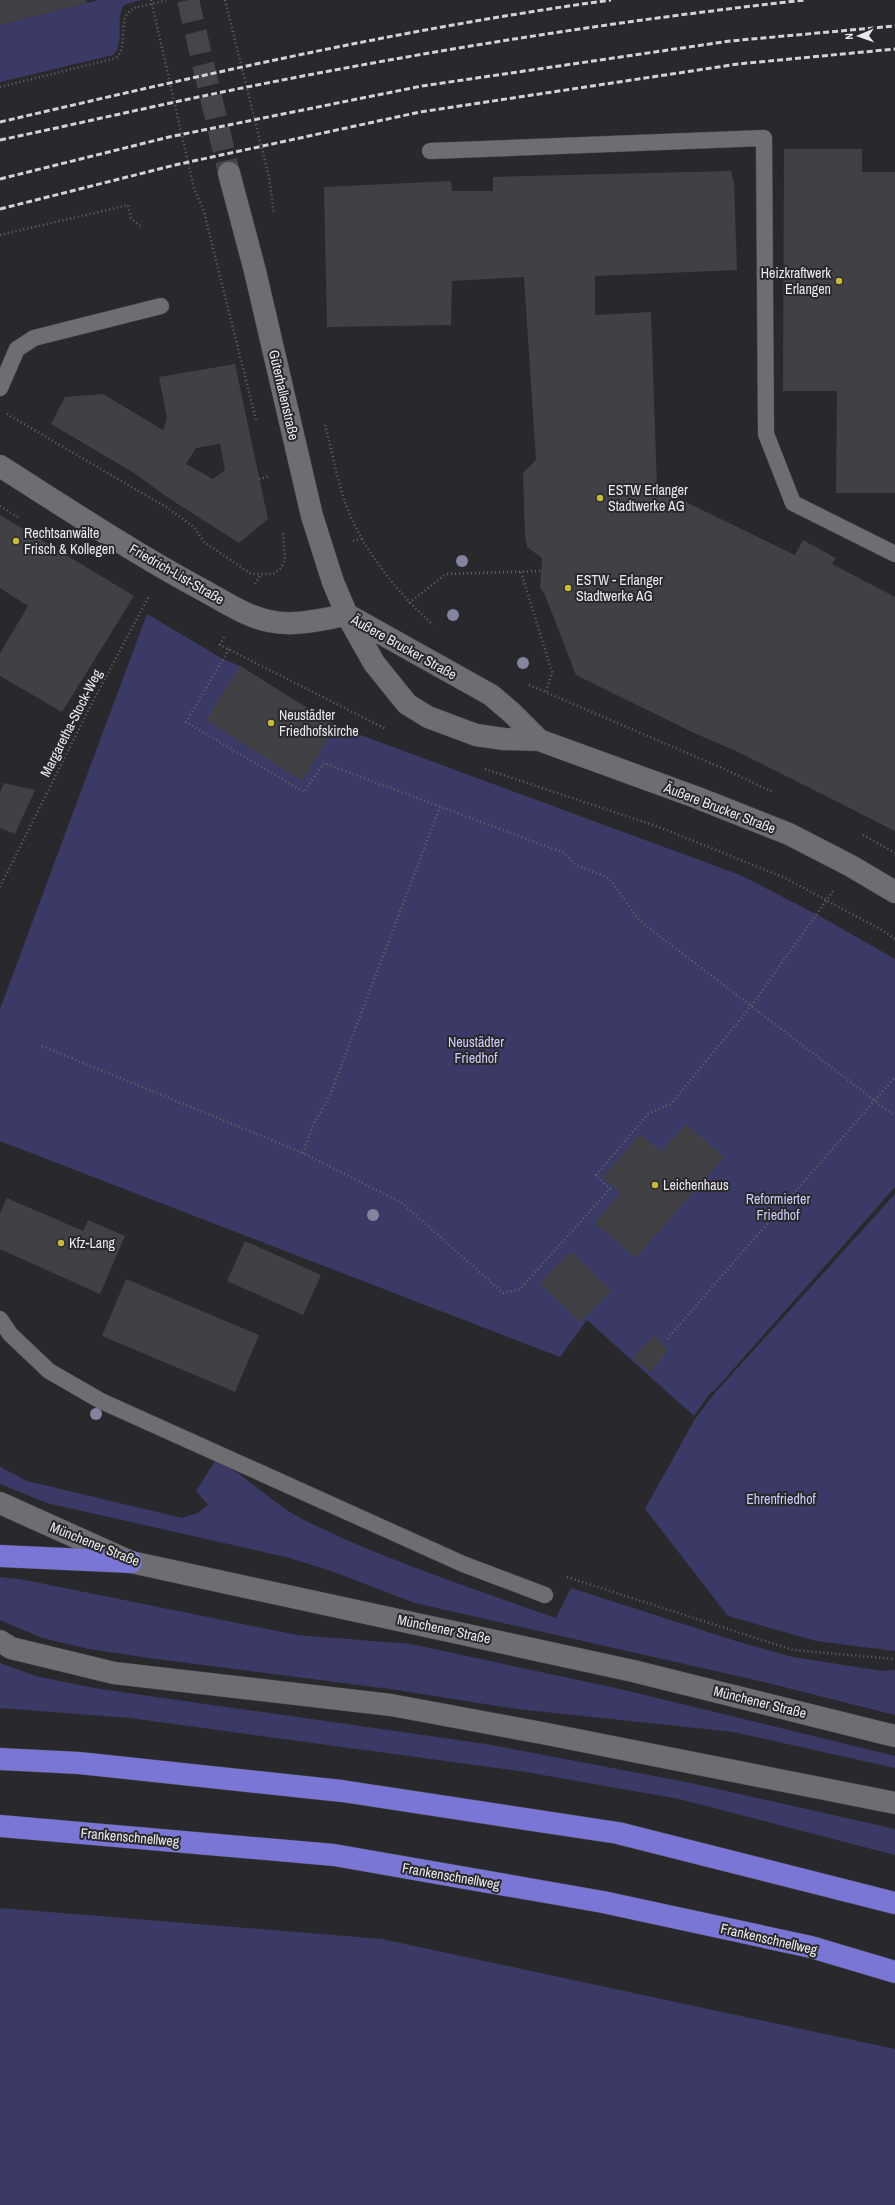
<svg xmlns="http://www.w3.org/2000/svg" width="895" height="2205" font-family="'Archivo Narrow',sans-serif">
<rect width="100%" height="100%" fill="#29292d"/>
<path fill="#3b3a66" d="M 99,0 L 141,0 L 124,5 C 114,21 126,42 113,55 L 0,82 L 0,25 Z
M 147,614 L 223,659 L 240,666 L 336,726 L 740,875 L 816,914 L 895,959 L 895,1187 L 713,1392 L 711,1392 L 694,1416 L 587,1320 L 560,1357 L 0,1141 L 0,1009 Z
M 895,1194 L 895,1651 L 816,1641 L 728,1616 L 645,1509 L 695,1419 L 714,1394 Z
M 216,1460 C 248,1476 272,1504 304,1520 C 385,1560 471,1588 556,1618 L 571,1588 L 739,1642 L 793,1657 L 882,1671 L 895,1670 L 895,1715 L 764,1682 L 415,1603 L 331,1571 L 290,1558 L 47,1503 L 0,1484 L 0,1467 L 27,1481 L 182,1518 L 198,1513 L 208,1505 L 196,1491 Z
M 0,1577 L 25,1580 L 297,1635 L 411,1644 L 620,1689 L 895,1756 L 895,1768 L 734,1732 L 517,1709 L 397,1690 L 149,1658 L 89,1649 L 42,1638 L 0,1620 Z
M 0,1663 L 36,1676 L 94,1688 L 486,1744 L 691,1783 L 895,1829 L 895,1855 L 679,1799 L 526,1772 L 130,1718 L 0,1708 Z
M 0,1908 L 382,1939 L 895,2049 L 895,2205 L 0,2205 Z"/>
<path fill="#404045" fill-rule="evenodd" d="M 0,0 L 86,0 L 87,3 L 0,25 Z
M 784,149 L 862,149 L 862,172 L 895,172 L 895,493 L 836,493 L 837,391 L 783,391 Z
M 731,171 L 734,183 L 737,270 L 595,276 L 595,315 L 651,312 L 657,488 L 795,555 L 803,540 L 836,558 L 832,564 L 895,597 L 895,831 L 734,750 L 694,733 L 576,675 L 545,595 L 540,588 L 542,558 L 527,547 L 525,535 L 523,473 L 536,460 L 524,277 L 452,281 L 451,325 L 327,327 L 324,187 L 451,181 L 452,191 L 493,191 L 493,177 Z
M 235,364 L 268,519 L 239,543 L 167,497 L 134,473 L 51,424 L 65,397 L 103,394 L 163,430 L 167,418 L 159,377 ZM 220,444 L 225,470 L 213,479 L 186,464 L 196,448 Z
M 0,515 L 134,596 L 62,712 L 0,676 L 0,653 L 28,606 L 0,588 Z
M 240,666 L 336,726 L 302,781 L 206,720 Z
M 4,783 L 35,790 L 15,834 L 0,828 L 0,792 Z
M 686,1124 L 724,1157 L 636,1258 L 595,1223 L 620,1193 L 603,1177 L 640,1134 L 661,1152 Z
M 7,1198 L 83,1231 L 88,1220 L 125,1236 L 100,1294 L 0,1249 L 0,1213 Z
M 245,1241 L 321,1275 L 303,1315 L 227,1281 Z
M 571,1251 L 611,1291 L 580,1322 L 540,1283 Z
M 126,1279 L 259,1335 L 235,1392 L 102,1336 Z
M 654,1335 L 668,1350 L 651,1372 L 632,1359 Z"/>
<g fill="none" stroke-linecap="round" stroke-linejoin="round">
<path stroke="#46464a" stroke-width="22" stroke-dasharray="22 11" stroke-linecap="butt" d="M 188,0 L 229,173"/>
<defs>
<path id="service" d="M 430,151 L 764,138 L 766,434 L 793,503 L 895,554
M 0,388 L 17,349 L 34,338 L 161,306
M 0,1319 L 10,1334 L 49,1371 L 101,1401 L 463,1564 L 545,1595"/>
<path id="tertiary" d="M 229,173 L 255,271 L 312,516 L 333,582 L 347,615 L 374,663 L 407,704 L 428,717 L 476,735 L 504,739 L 539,740 L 698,798 L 789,834 L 851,866 L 895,892
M 0,466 C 66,508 131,551 199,588 C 222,600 244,616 269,621 C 295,627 322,619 347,615
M 348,615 L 491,695 L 511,712 L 539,740"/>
<path id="secondary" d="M 0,1503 L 131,1562 L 633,1671 L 895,1736
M 0,1641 L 11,1648 L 114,1673 L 391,1705 L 542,1733 L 895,1803"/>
<path id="motorway" d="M 0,1556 L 131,1562
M 0,1759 L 79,1763 L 342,1791 L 618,1833 L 895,1903
M 0,1826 L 334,1855 L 603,1902 L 811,1947 L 895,1972"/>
</defs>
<use href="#service" stroke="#45464a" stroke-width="17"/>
<use href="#tertiary" stroke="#45464a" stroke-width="23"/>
<use href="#secondary" stroke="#45464a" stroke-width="23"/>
<use href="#motorway" stroke="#45464a" stroke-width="23"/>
<path stroke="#646468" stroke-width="2.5" stroke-dasharray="1 3" stroke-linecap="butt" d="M 151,0 L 194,188 L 204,212 L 256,420
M 225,0 L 269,177 L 274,214
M 0,87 L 116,58 C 131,43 113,14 138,7
M 0,235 L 128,205 L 131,218 L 140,226
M 7,414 L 166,507 L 194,527 L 204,542 L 251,574 L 273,574 L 281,568 L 285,560 L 283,532
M 325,425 C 332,451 337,479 346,505 C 363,551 398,593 433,625
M 259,479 L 270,476
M 0,506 L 18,517
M 353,541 L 362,539
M 521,572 L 552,672 L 546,693
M 255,584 L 260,576
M 409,603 L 446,574 L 541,571
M 224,637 L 220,645 L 386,729
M 229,649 L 186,722 L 304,792 L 324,763 L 564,853 L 576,865 L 609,878 L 640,921 L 895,1116
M 529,685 L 722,768 L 773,792
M 485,769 L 659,827 L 785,878 L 882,930 L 895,939
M 863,835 L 895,853
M 0,887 L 90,707 L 149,596
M 42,1046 L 303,1153 L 402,1203 L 503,1293 L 520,1289 L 610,1189 L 596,1175 L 648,1114 L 671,1104 L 752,1005 L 833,891
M 303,1153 L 313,1125 L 330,1095 L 440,807
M 667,1339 L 895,1077
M 567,1577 L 793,1650 L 895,1659"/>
<use href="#service" stroke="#6d6d72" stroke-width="16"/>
<use href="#tertiary" stroke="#6d6d72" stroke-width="22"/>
<use href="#secondary" stroke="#6d6d72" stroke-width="22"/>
<use href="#motorway" stroke="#7a76d5" stroke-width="22"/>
<path stroke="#d3d3d6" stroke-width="3" stroke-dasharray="6 3" stroke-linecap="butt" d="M 0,122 C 202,75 405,28 611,0
M 0,140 C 86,122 171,102 257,85 C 438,49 622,20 805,0
M 0,179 L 169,137 L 422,86 L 730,41 L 895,26
M 0,209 L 175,165 L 420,112 L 738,64 L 895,49"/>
<path stroke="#646468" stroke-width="2.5" stroke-dasharray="1 3" stroke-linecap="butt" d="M 138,7 L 168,0"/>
</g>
<g fill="#83849d">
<circle cx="462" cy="561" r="6"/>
<circle cx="453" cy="615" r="6"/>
<circle cx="523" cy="663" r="6"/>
<circle cx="373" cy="1215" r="6"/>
<circle cx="96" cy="1414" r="6"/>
</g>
<g fill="#c8bb3b" stroke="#29292d" stroke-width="1.5">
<circle cx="839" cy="281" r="4"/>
<circle cx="600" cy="498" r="4"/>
<circle cx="16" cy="541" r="4"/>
<circle cx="568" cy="588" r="4"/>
<circle cx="271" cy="723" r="4"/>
<circle cx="655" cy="1185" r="4"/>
<circle cx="61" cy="1243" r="4"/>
</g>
<g text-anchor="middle" stroke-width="4" stroke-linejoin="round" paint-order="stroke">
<g font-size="14" fill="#eaeaed" stroke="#29292d" text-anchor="start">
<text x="831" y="278" text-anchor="end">Heizkraftwerk<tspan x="831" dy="16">Erlangen</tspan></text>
<text x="608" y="495">ESTW Erlanger<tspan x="608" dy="16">Stadtwerke AG</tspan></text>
<text x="24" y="538">Rechtsanwälte<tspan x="24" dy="16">Frisch &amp; Kollegen</tspan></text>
<text x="576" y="585">ESTW - Erlanger<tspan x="576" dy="16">Stadtwerke AG</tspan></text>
<text x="279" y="720">Neustädter<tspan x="279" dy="16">Friedhofskirche</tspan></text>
<text x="663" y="1190">Leichenhaus</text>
<text x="69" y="1248">Kfz-Lang</text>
</g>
<g font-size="14" fill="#eaeaed" stroke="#29292d">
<text transform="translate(284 395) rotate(77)" y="5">Güterhallenstraße</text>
<text transform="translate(177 574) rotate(30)" y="5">Friedrich-List-Straße</text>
<text transform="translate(404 647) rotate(29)" y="5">Äußere Brucker Straße</text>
<text transform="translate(71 723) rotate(-63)" y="5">Margaretha-Stock-Weg</text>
<text transform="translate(720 808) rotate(21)" y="5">Äußere Brucker Straße</text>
<text transform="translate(95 1544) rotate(22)" y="5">Münchener Straße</text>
<text transform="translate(444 1629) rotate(12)" y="5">Münchener Straße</text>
<text transform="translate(760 1702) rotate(14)" y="5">Münchener Straße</text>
<text transform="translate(130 1837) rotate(5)" y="5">Frankenschnellweg</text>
<text transform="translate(451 1876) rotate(10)" y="5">Frankenschnellweg</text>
<text transform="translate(769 1939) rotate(13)" y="5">Frankenschnellweg</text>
</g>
<g font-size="14" fill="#cccef9" stroke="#29292d">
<text x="476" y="1047">Neustädter<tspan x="476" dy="16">Friedhof</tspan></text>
<text x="778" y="1204">Reformierter<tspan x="778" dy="16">Friedhof</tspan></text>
<text x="781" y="1504">Ehrenfriedhof</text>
</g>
</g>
<g transform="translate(859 36) rotate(268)" stroke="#29292d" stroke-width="3" paint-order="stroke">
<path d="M0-3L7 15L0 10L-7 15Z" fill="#eaeaed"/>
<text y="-6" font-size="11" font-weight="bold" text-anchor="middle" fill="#eaeaed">N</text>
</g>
</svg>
